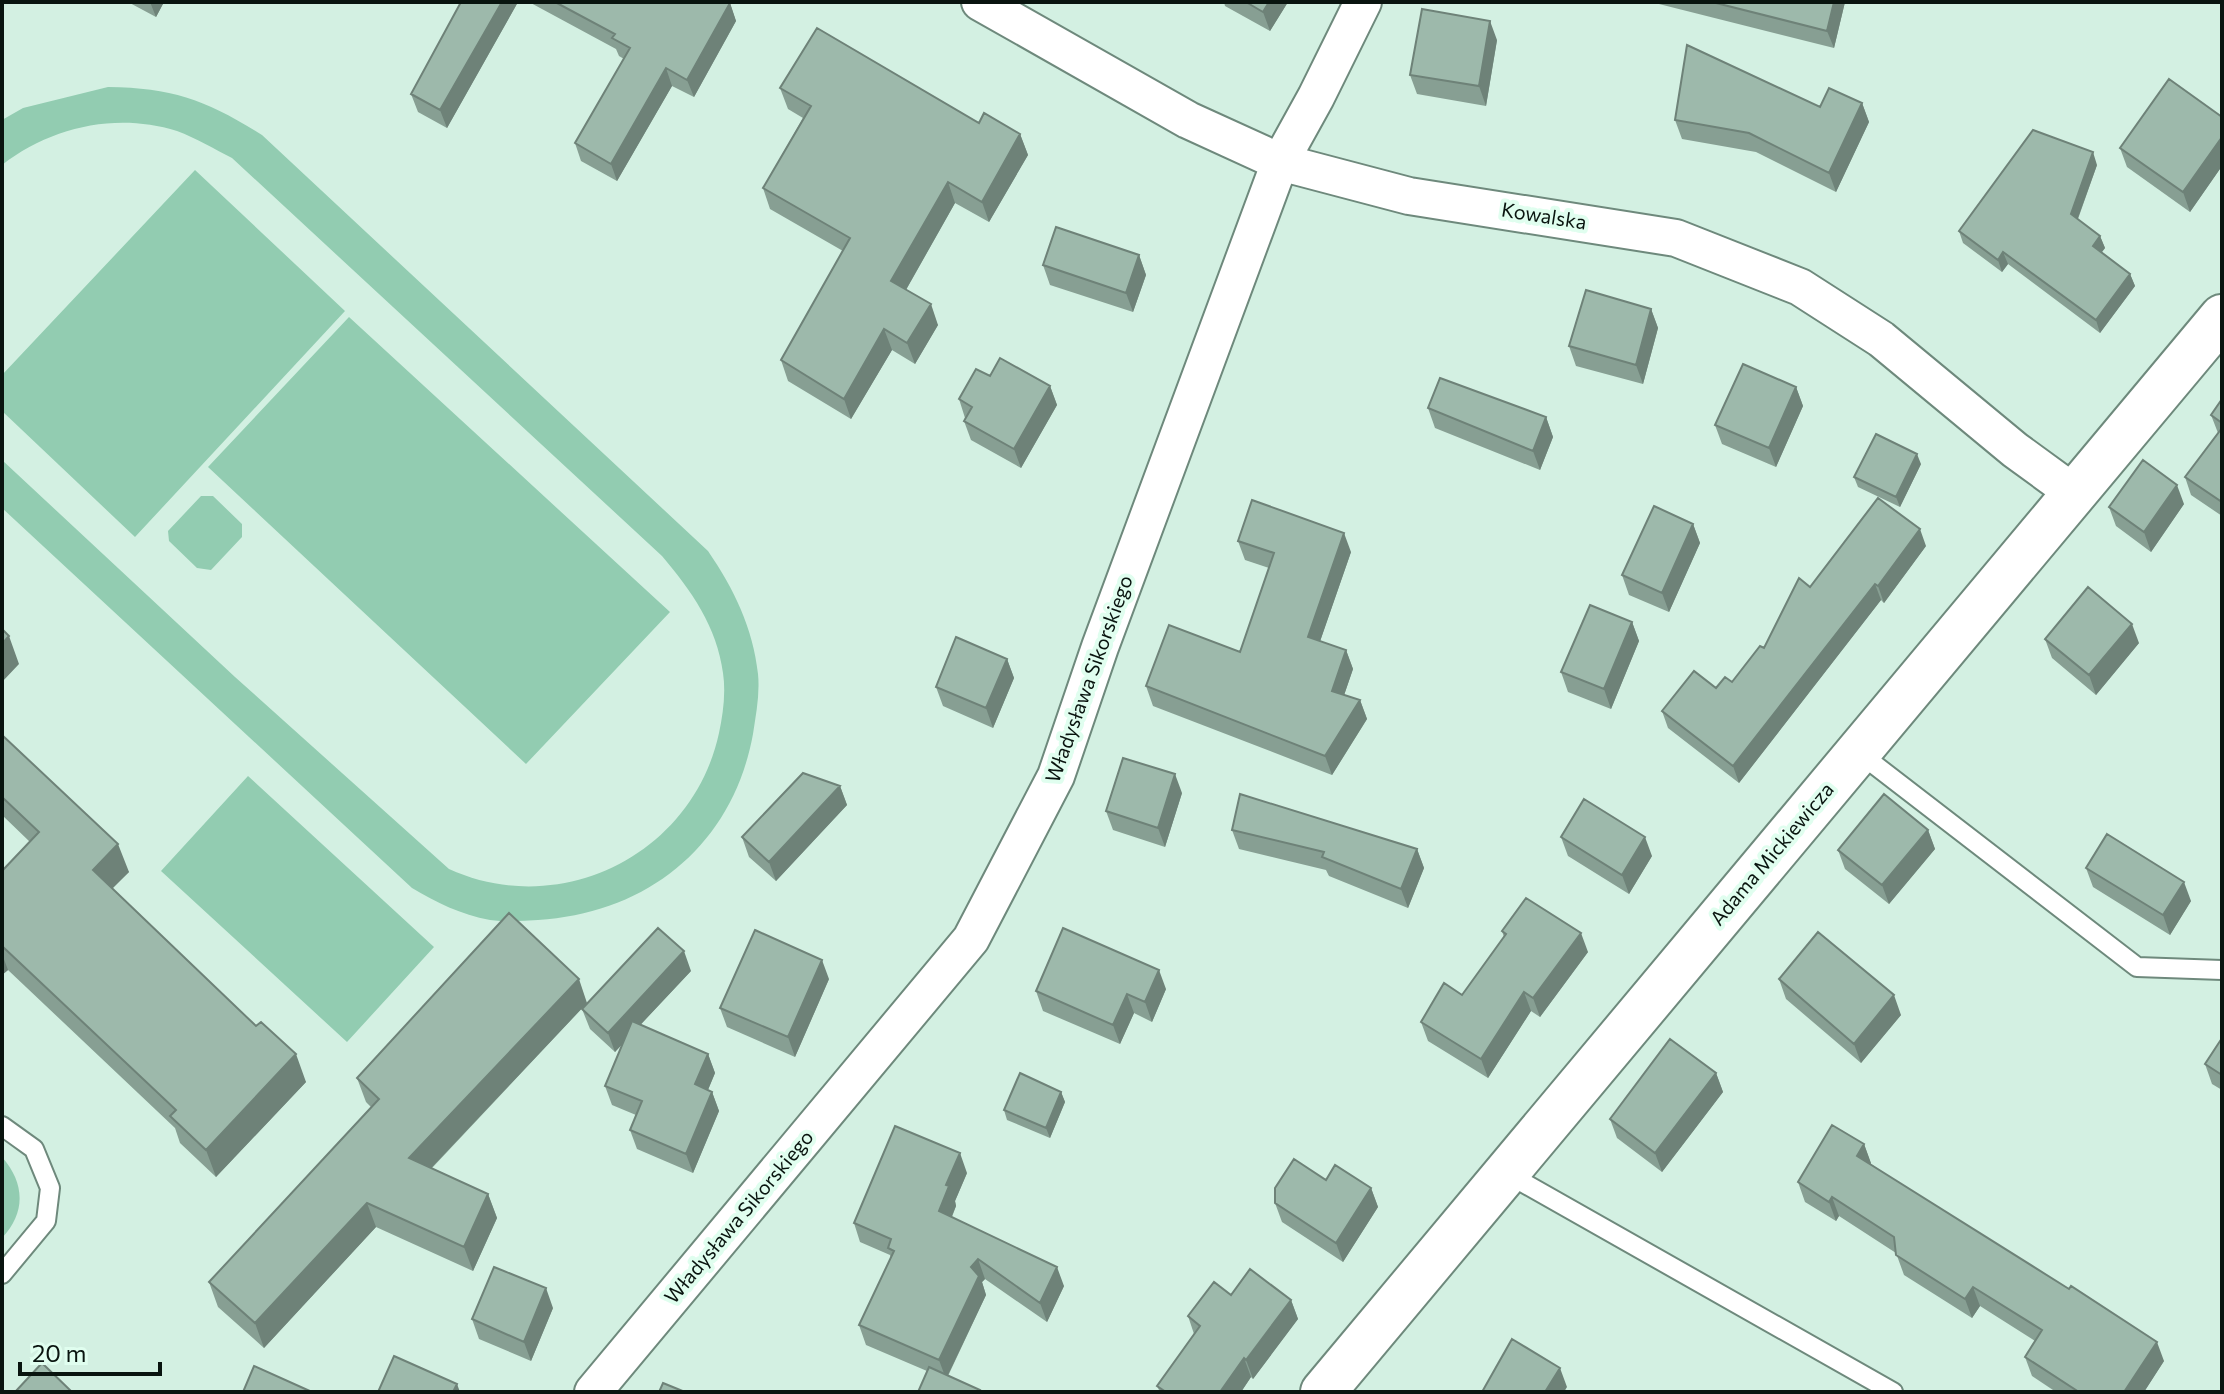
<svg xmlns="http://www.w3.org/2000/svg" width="2224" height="1394" font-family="Commissioner,sans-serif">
<rect width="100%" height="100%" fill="#d3f0e2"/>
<path fill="#92ccb1" d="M 108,87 C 174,88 206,100 262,135 L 708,551 C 734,589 753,628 758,674 C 760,694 756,714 753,734 C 733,844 649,913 538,920 C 522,921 506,922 490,920 C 461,915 436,902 412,888 L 2,508 L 2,460 L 235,677 L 449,869 C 561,920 693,854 719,733 C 723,714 726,693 723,673 C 717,627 691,590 662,556 L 232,158 C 214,149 196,138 177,131 C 116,112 51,127 2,165 L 2,120 L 23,108 Z
M 195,170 L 345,311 L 135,537 L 2,411 L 2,375 Z
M 349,317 L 670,612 L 526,764 L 208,467 Z
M 201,496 L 213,496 L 242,524 L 242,537 L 211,570 L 197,568 L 169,541 L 168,531 Z
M 248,776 L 434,947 L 347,1042 L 161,871 Z
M 2,1157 C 25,1183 26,1213 2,1238 Z"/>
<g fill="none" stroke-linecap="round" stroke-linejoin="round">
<defs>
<path id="service" d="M 1858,752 L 2137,967 L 2222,970
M 2,1126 L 34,1149 L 50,1188 L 46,1221 L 2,1274
M 1506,1173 L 1893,1392"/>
<path id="minor" d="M 980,2 L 1188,120 L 1280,162 L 1409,196 L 1676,238 L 1800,287 L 1881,339 L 2015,450 L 2074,493
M 593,1392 L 971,939 L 1056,776 L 1100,647 L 1280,162 L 1316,97 L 1363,2"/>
<path id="secondary" d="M 1323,1392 L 2222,317"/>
</defs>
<use href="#service" stroke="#6e897c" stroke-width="22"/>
<use href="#minor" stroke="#6e897c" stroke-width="40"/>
<use href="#secondary" stroke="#6e897c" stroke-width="48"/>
<use href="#service" stroke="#fff" stroke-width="18"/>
<use href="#minor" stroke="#fff" stroke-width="36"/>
<use href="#secondary" stroke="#fff" stroke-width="44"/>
</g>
<path fill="#879f93" d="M 128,2 L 164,2 L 156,17 Z
M 461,2 L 518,2 L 447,128 L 418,112 L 411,94 Z
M 529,2 L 728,2 L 730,3 L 736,21 L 694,97 L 672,86 L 617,181 L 581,161 L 575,143 L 624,59 L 619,56 L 616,49 Z
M 1224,2 L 1288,2 L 1270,31 L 1225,6 Z
M 1651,2 L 1845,2 L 1834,48 Z
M 1497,40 L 1486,106 L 1417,94 L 1410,75 Z
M 780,88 L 979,123 L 1020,134 L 1028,155 L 989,222 L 955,203 L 906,290 L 938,325 L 915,364 L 892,350 L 851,419 L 788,381 L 781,360 L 843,251 L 770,209 L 763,188 L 803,118 L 788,109 Z
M 1862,103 L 1869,122 L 1836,192 L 1756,152 L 1682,139 L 1675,120 Z
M 2222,117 L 2222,166 L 2190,212 L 2127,167 L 2120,148 Z
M 2097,165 L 2078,219 L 2100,236 L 2105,248 L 2102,252 L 2130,274 L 2135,286 L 2100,333 L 2008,264 L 2002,272 L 1963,243 L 1959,231 Z
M 1139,255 L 1146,275 L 1133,312 L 1050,285 L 1043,265 Z
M 1651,309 L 1658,328 L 1643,384 L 1576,366 L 1569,346 Z
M 990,376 L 1050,386 L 1057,405 L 1021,468 L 971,440 L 964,421 L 965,418 L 959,399 Z
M 1796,387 L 1803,406 L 1776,467 L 1722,444 L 1715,425 Z
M 2222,399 L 2222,516 L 2191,495 L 2185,477 L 2218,433 L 2211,415 Z
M 1428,408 L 1546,417 L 1553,437 L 1540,470 L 1435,428 Z
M 1921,464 L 1900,507 L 1858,487 L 1854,477 Z
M 2184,504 L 2151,552 L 2116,526 L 2109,507 Z
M 1693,524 L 1700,543 L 1669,612 L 1629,595 L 1622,575 Z
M 1238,541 L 1351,552 L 1320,641 L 1346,650 L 1353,669 L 1344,695 L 1360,700 L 1367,719 L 1332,775 L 1153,706 L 1146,686 L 1240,652 L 1269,568 L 1245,560 Z
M 1926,546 L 1884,603 L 1881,600 L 1739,783 L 1668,728 L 1662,711 L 1732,682 L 1764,648 L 1810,587 Z
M 1632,622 L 1639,641 L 1611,709 L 1568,692 L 1561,672 Z
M 2045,639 L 2139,643 L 2096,695 L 2052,658 Z
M 1007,659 L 1014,678 L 993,728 L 943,706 L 936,687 Z
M 2,735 L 129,872 L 112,888 L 306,1082 L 216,1177 L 180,1143 L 175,1128 L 8,970 L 2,975 L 2,871 L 30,842 L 2,815 Z
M 840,786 L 847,805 L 776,881 L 749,857 L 742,837 Z
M 1182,793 L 1165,847 L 1113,830 L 1106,811 Z
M 1232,830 L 1417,849 L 1424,868 L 1408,908 L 1329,876 L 1326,870 L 1239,849 Z
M 1928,830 L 1935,849 L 1889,904 L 1845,869 L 1838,850 Z
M 1561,837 L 1652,856 L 1629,894 L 1568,856 Z
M 2086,868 L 2191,901 L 2170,935 L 2093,887 Z
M 1502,931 L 1588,952 L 1540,1017 L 1531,1011 L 1488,1078 L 1428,1041 L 1421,1022 L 1462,995 L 1504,937 Z
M 691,971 L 640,1025 L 708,1054 L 715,1073 L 708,1090 L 712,1092 L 719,1111 L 693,1173 L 637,1149 L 630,1130 L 636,1115 L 612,1105 L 605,1086 L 623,1043 L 615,1052 L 590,1029 L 582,1009 Z
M 829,979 L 795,1057 L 727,1027 L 720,1008 Z
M 1779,979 L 1901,1015 L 1861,1063 L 1786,999 Z
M 1166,989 L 1152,1022 L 1134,1013 L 1120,1044 L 1043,1011 L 1036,991 Z
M 587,1003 L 432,1168 L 488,1194 L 497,1218 L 473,1271 L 376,1227 L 264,1348 L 218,1307 L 209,1282 L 371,1107 L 366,1102 L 357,1078 Z
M 2222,1038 L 2222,1090 L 2212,1084 L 2205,1064 Z
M 1716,1073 L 1723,1092 L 1662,1172 L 1617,1138 L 1610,1119 Z
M 1061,1092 L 1065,1102 L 1050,1138 L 1007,1120 L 1004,1110 Z
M 1864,1144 L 1871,1164 L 2164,1361 L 2144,1392 L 2056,1392 L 2032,1376 L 2025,1357 L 2035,1341 L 1980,1306 L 1972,1318 L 1904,1275 L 1896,1253 L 1839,1216 L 1836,1221 L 1805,1202 L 1798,1182 Z
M 967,1173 L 955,1201 L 956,1206 L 952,1217 L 1064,1286 L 1047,1322 L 985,1279 L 982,1282 L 986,1295 L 948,1376 L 927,1371 L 866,1345 L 859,1325 L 891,1258 L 890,1255 L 860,1242 L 854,1223 Z
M 1371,1188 L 1378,1207 L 1343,1262 L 1282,1222 L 1275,1203 Z
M 1231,1295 L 1291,1300 L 1298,1319 L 1253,1379 L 1251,1377 L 1241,1392 L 1160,1392 L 1157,1386 L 1194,1334 L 1188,1316 Z
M 553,1308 L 531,1361 L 479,1339 L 472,1319 Z"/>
<path fill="#6e8278" d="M 150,2 L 164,2 L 156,17 Z
M 502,2 L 518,2 L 447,128 L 440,110 Z
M 1269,2 L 1288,2 L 1270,31 L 1263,12 Z
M 1834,2 L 1845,2 L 1834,48 L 1827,31 Z
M 730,3 L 736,21 L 694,97 L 687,80 Z
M 1490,21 L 1497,40 L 1486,106 L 1479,86 Z
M 666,68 L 672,86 L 617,181 L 611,164 Z
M 1862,103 L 1869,122 L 1836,192 L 1829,173 Z
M 1020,134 L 1028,155 L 989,222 L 982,202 Z
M 2222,137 L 2222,166 L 2190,212 L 2183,192 Z
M 2093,152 L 2097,165 L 2075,226 L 2071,214 Z
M 948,182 L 955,203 L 899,302 L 891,281 Z
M 2100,236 L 2105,248 L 2097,258 L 2093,246 Z
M 2003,252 L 2008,264 L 2002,272 L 1998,260 Z
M 1139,255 L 1146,275 L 1133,312 L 1126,293 Z
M 2130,274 L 2135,286 L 2100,333 L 2096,320 Z
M 931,304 L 938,325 L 915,364 L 907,343 Z
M 1651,309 L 1658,328 L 1643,384 L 1636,365 Z
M 884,329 L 892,350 L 851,419 L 844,399 Z
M 1050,386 L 1057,405 L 1021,468 L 1014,449 Z
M 1796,387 L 1803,406 L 1776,467 L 1769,448 Z
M 1546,417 L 1553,437 L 1540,470 L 1533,451 Z
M 1917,454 L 1921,464 L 1900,507 L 1896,497 Z
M 2177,485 L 2184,504 L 2151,552 L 2144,532 Z
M 1693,524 L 1700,543 L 1669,612 L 1662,593 Z
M 1920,529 L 1926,546 L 1884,603 L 1878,586 Z
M 1344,533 L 1351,552 L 1315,656 L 1308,637 Z
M 1875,584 L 1881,600 L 1739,783 L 1733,766 Z
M 1632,622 L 1639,641 L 1611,709 L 1604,689 Z
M 2132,624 L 2139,643 L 2096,695 L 2089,675 Z
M 9,636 L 19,664 L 2,682 L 2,644 Z
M 1346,650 L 1353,669 L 1339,710 L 1332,691 Z
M 1007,659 L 1014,678 L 993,728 L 986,708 Z
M 1360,700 L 1367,719 L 1332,775 L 1325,756 Z
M 1175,774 L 1182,793 L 1165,847 L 1158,828 Z
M 840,786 L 847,805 L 776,881 L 769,862 Z
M 1928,830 L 1935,849 L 1889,904 L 1882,885 Z
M 1645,837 L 1652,856 L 1629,894 L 1622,875 Z
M 118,844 L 129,872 L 103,898 L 93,870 Z
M 1417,849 L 1424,868 L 1408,908 L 1401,889 Z
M 2184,882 L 2191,901 L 2170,935 L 2163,915 Z
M 1581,933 L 1588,952 L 1540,1017 L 1533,998 Z
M 684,951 L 691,971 L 615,1052 L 608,1033 Z
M 2,954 L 8,970 L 2,975 Z
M 822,960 L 829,979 L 795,1057 L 788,1037 Z
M 1159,970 L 1166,989 L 1152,1022 L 1145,1002 Z
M 579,979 L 587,1003 L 418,1182 L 409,1158 Z
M 1524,992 L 1531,1011 L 1488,1078 L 1481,1059 Z
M 1127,994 L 1134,1013 L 1120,1044 L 1113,1025 Z
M 1894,995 L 1901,1015 L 1861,1063 L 1854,1044 Z
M 296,1054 L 306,1082 L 216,1177 L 206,1150 Z
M 708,1054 L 715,1073 L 702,1104 L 695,1084 Z
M 1716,1073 L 1723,1092 L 1662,1172 L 1655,1153 Z
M 712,1092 L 719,1111 L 693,1173 L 686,1154 Z
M 1061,1092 L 1065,1102 L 1050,1138 L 1046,1128 Z
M 1864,1144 L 1871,1163 L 1864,1175 L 1857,1156 Z
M 960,1153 L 967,1173 L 955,1201 L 956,1206 L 946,1230 L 939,1211 L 946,1185 Z
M 1371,1188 L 1378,1207 L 1343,1262 L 1336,1243 Z
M 488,1194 L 497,1218 L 473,1271 L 464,1247 Z
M 1832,1197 L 1839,1216 L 1836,1221 L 1829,1202 Z
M 367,1203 L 376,1227 L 264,1348 L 255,1323 Z
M 978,1259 L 985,1279 L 982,1282 L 986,1295 L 946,1379 L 939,1360 L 971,1267 Z
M 1057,1267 L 1064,1286 L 1047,1322 L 1040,1303 Z
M 1973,1287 L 1980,1306 L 1972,1318 L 1965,1299 Z
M 546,1288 L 553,1308 L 531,1361 L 524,1342 Z
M 1291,1300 L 1298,1319 L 1253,1379 L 1246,1360 Z
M 2157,1342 L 2164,1361 L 2144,1392 L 2124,1392 Z
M 1244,1358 L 1251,1377 L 1241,1392 L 1220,1392 Z
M 1560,1368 L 1567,1387 L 1564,1392 L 1545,1392 Z
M 457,1384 L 460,1392 L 453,1392 Z"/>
<path fill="#9db9ab" stroke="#6e8278" stroke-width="2" d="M 461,2 L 502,2 L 440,110 L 411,94 Z
M 555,2 L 728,2 L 730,3 L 687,80 L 666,68 L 611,164 L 575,143 L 630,48 L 612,38 L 615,34 Z
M 1246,2 L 1269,2 L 1263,12 Z
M 1712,2 L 1834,2 L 1827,31 Z
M 1422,9 L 1490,21 L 1479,86 L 1410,75 Z
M 817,28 L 979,123 L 984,113 L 1020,134 L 982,202 L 948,182 L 891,281 L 931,304 L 907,343 L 884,329 L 844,399 L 781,360 L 850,238 L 763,188 L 811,106 L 780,88 Z
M 1687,45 L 1820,107 L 1829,88 L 1862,103 L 1829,173 L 1749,133 L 1675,120 Z
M 2169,79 L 2222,117 L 2222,137 L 2183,192 L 2120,148 Z
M 2033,130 L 2093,152 L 2071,214 L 2100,236 L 2093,246 L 2130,274 L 2096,320 L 2003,252 L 1998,260 L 1959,231 Z
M 1056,227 L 1139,255 L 1126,293 L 1043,265 Z
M 1586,290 L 1651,309 L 1636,365 L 1569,346 Z
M 1000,358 L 1050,386 L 1014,449 L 964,421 L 972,407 L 959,399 L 976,369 L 990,376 Z
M 1743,364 L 1796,387 L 1769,448 L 1715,425 Z
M 1440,378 L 1546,417 L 1533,451 L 1428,408 Z
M 2222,399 L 2222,423 L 2211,415 Z
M 2222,428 L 2222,502 L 2185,477 Z
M 1876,434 L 1917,454 L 1896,497 L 1854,477 Z
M 2143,460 L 2177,485 L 2144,532 L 2109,507 Z
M 1878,498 L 1920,529 L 1878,586 L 1875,584 L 1733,766 L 1662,711 L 1694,671 L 1716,688 L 1725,677 L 1732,682 L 1760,646 L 1764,648 L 1799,578 L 1810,587 Z
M 1252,500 L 1344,533 L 1308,637 L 1346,650 L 1332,691 L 1360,700 L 1325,756 L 1146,686 L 1169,625 L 1240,652 L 1274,553 L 1238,541 Z
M 1654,506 L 1693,524 L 1662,593 L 1622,575 Z
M 2088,587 L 2132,624 L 2089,675 L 2045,639 Z
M 1590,605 L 1632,622 L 1604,689 L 1561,672 Z
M 2,629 L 9,636 L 2,644 Z
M 956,637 L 1007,659 L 986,708 L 936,687 Z
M 2,735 L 118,844 L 93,870 L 256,1026 L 261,1022 L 296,1054 L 206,1150 L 170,1116 L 176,1110 L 2,946 L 2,871 L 39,832 L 2,797 Z
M 1123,758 L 1175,774 L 1158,828 L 1106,811 Z
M 803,773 L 840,786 L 769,862 L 742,837 Z
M 1240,794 L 1417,849 L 1401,889 L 1322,857 L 1324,852 L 1232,830 Z
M 1884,794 L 1928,830 L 1882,885 L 1838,850 Z
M 1584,799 L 1645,837 L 1622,875 L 1561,837 Z
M 2107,834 L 2184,882 L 2163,915 L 2086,868 Z
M 1526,898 L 1581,933 L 1533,998 L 1524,992 L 1481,1059 L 1421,1022 L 1444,983 L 1462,995 L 1506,934 L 1502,931 Z
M 509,913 L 579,979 L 409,1158 L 488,1194 L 464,1247 L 367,1203 L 255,1323 L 209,1282 L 379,1099 L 357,1078 Z
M 658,928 L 684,951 L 608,1033 L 582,1009 Z
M 1063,928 L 1159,970 L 1145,1002 L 1127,994 L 1113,1025 L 1036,991 Z
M 755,930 L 822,960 L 788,1037 L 720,1008 Z
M 1818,932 L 1894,995 L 1854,1044 L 1779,979 Z
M 632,1021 L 708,1054 L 695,1084 L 712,1092 L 686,1154 L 630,1130 L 642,1101 L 605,1086 Z
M 2222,1038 L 2222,1075 L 2205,1064 Z
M 1670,1039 L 1716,1073 L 1655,1153 L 1610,1119 Z
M 1020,1073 L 1061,1092 L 1046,1128 L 1004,1110 Z
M 1832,1125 L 1864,1144 L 1857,1156 L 2069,1289 L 2071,1286 L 2157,1342 L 2124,1392 L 2079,1392 L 2025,1357 L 2042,1330 L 1973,1287 L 1965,1299 L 1896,1255 L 1894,1237 L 1832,1197 L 1829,1202 L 1798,1182 Z
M 895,1126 L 960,1153 L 946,1185 L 949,1186 L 939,1211 L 1057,1267 L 1040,1303 L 978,1259 L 971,1267 L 979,1276 L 939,1360 L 859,1325 L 894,1251 L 888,1248 L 891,1239 L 854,1223 Z
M 1294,1159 L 1326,1180 L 1335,1165 L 1371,1188 L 1336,1243 L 1275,1203 L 1275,1188 Z
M 494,1267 L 546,1288 L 524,1342 L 472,1319 Z
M 1250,1269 L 1291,1300 L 1246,1360 L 1244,1358 L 1220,1392 L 1166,1392 L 1157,1386 L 1200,1326 L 1188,1316 L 1214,1282 L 1231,1295 Z
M 1512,1339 L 1560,1368 L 1545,1392 L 1482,1392 Z
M 394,1356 L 457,1384 L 453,1392 L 378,1392 Z
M 42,1363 L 72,1392 L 15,1392 Z
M 254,1366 L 312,1392 L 243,1392 Z
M 929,1367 L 980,1390 L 979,1392 L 918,1392 Z
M 663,1383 L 685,1392 L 659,1392 Z"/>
<g text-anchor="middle" stroke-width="8" stroke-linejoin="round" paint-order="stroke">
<g font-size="20" fill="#09140f" stroke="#e0feef">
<text transform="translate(1544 216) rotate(9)" y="7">Kowalska</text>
<text transform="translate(1089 679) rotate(-70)" y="7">Władysława Sikorskiego</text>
<text transform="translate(1772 854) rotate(-50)" y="7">Adama Mickiewicza</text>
<text transform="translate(739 1217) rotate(-50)" y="7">Władysława Sikorskiego</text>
</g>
</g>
<rect width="2224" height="1394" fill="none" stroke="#09140f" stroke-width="8"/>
<path d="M20 1362v12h140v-12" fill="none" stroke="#09140f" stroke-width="4"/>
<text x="32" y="1362" font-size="24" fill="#09140f" stroke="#e0feef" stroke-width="6" paint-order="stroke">20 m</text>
</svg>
